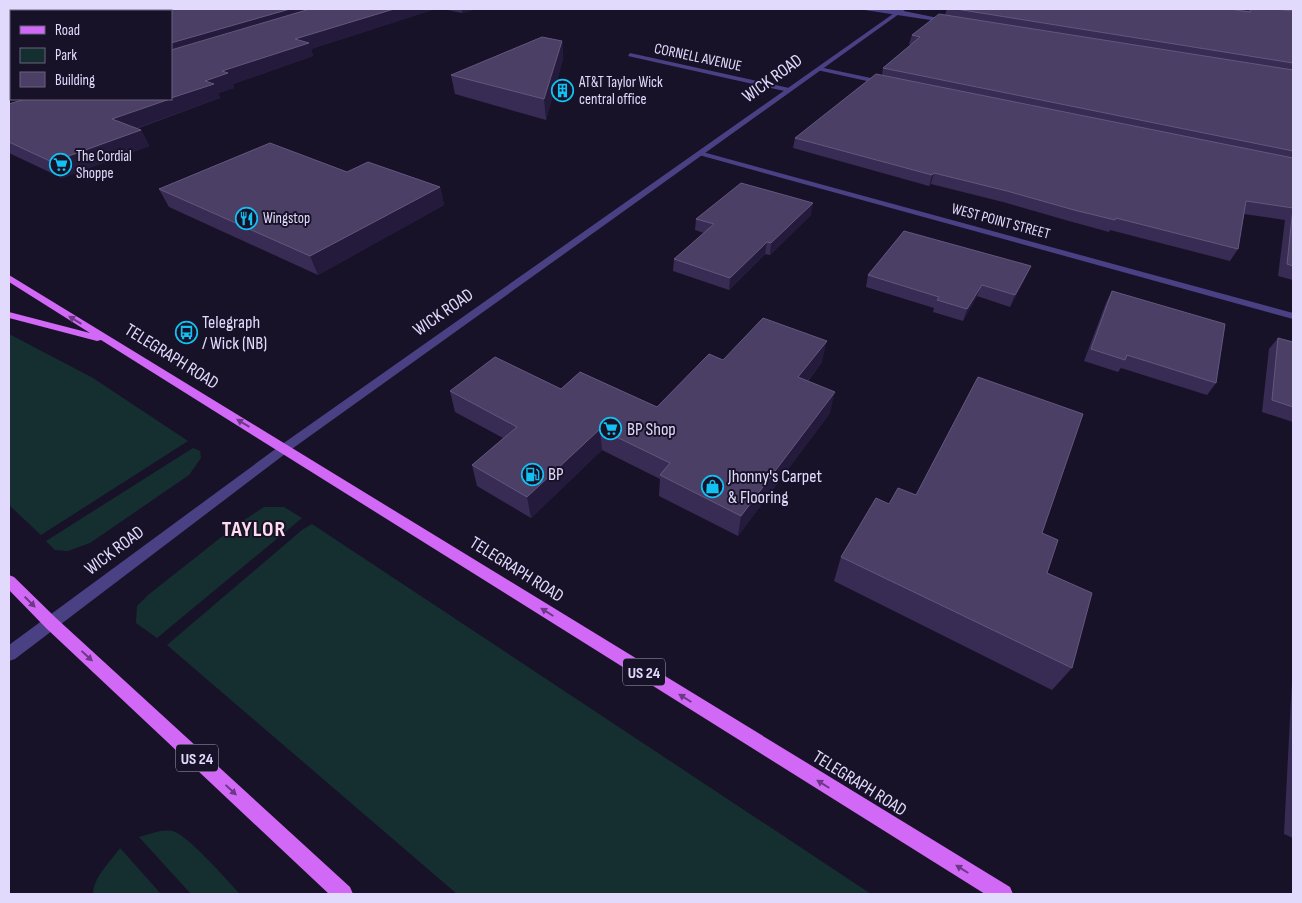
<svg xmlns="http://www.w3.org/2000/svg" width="1302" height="903" font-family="'Sofia Sans Condensed',sans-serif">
<rect width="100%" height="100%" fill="#181228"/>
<path fill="#152f31" d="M 9,334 L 93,378 L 188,441 L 41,535 L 9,505 Z
M 193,448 L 200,451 L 201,458 L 189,475 L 90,543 L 68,551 L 55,550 L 46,541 Z
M 264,507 L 284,507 L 302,518 L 157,638 L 136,623 L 137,606 L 148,595 L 238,524 Z
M 312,524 L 871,894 L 457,894 L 167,645 L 302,530 Z
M 160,831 C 164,831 168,830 172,831 C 186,833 229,882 240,894 L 191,894 L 139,837 Z
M 120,848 L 161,894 L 93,894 C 93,878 111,861 120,848 Z"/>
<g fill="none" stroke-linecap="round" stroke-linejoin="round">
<path fill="#4a4084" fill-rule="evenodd" d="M 858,9 L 899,10 L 953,21 L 950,23 Z
M 1230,9 L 1293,15 L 1293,18 L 1232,11 Z
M 630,53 L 789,88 L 792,90 L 789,92 L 628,56 Z
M 819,67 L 885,81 L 888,83 L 885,85 L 817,70 Z
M 699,151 L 1293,313 L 1293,319 L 699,155 Z"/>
<path fill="#4a4084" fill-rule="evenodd" d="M 900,9 L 906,9 L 289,451 L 15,659 L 9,661 L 9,645 L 281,445 Z"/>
<path fill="#d168f6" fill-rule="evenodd" d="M 9,275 L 1010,887 L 1013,894 L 985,894 L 101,340 L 97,341 L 9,318 L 9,312 L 90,333 L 9,282 Z
M 9,575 L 14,577 L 56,618 L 350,887 L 353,894 L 329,894 L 46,628 L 9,590 Z"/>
</g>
<path fill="#392c54" d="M 9,9 L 435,9 L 311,49 L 313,56 L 233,84 L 234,88 L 218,93 L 220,98 L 136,129 L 141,130 L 149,146 L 62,178 L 9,153 L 9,104 L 171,99 L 11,11 L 11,71 L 9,70 Z
M 443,9 L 476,9 L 462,13 Z
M 947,9 L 1229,9 L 1248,11 L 1250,9 L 1248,9 L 1293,9 L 1293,280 L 1278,276 L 1285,220 L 1244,214 L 1238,249 L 1230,261 L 1110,230 L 1109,232 L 1069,221 L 1003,202 L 931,184 L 929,186 L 793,148 L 795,138 L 882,75 L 883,68 L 911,45 L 909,44 L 912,35 L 945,15 Z
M 562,41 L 563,59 L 546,120 L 455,94 L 451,75 Z
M 347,172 L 440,187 L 444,205 L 318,275 L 169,207 L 159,189 Z
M 811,215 L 770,255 L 765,254 L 729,290 L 673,271 L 674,259 L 704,233 L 695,230 L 696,219 Z
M 868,275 L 1026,277 L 1010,307 L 977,296 L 963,321 L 933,312 L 934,308 L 866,287 Z
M 1112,291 L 1216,383 L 1207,395 L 1121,368 L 1118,372 L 1084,361 L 1106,303 Z
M 1278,338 L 1293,342 L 1293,422 L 1262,412 L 1269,349 Z
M 723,360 L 822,362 L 808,381 L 830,413 L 738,536 L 659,496 L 660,479 L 602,450 L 531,518 L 477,486 L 472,465 L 503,438 L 455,412 L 450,391 L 561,389 L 657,407 Z
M 916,495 L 1042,533 L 1047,573 L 1072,668 L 1052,690 L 834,581 L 841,557 L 889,504 Z
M 1293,679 L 1293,838 L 1284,834 L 1292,680 Z"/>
<path fill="#241a3b" d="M 290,9 L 336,9 L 171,58 L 171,43 Z
M 394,9 L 435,9 L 311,49 L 313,56 L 233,84 L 234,88 L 218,93 L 220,98 L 120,134 L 112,119 L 205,81 L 222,71 L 295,39 Z
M 462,9 L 476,9 L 462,13 Z
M 562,41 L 563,59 L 546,120 L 544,99 Z
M 141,130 L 149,146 L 62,178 L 52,162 Z
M 934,173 L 931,184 L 929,186 L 932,175 Z
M 440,187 L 444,205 L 318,275 L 310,256 Z
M 813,203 L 811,215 L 770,255 L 771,243 Z
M 767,242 L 765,254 L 729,290 L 730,278 Z
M 1031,266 L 1026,277 L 1010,307 L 1015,295 Z
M 982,285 L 977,296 L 963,321 L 967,309 Z
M 827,341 L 822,362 L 794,398 L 798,377 Z
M 835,392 L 830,413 L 738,536 L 741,516 Z
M 600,429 L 602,450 L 531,518 L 527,497 Z"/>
<path fill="#4b3f66" stroke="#63577e" d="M 9,9 L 290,9 L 171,43 L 171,11 L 11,11 L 11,60 L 9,59 Z
M 310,9 L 394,9 L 295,39 L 309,43 L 222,71 L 228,73 L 205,81 L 214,84 L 171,98 L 171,50 Z
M 956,9 L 1229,9 L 1250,12 L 1251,9 L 1274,9 L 1293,11 L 1293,63 Z
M 939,14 L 1293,70 L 1293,151 L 883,68 L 920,37 L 912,35 Z
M 542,37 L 562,41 L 544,99 L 451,75 Z
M 876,74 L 1293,158 L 1293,266 L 1287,264 L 1293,208 L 1246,201 L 1238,249 L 1116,218 L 1115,220 L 1074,210 L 1007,191 L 934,173 L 932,175 L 795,138 Z
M 25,99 L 170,99 L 112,119 L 141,130 L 52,162 L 9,142 L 9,104 Z
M 270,143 L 347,172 L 368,162 L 440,187 L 310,256 L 159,189 Z
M 741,183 L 813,203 L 771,243 L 767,242 L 730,278 L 674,259 L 714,224 L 696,219 Z
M 904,231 L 1031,266 L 1015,295 L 982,285 L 967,309 L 937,300 L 939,297 L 868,275 Z
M 1112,291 L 1225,324 L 1216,383 L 1127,355 L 1125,360 L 1091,349 Z
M 763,318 L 827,341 L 798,377 L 835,392 L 741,516 L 660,475 L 670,463 L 600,429 L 527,497 L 472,465 L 517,427 L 450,391 L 495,357 L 561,389 L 580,372 L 657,407 L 709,354 L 723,360 Z
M 1278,338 L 1293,342 L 1293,407 L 1272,400 Z
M 978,377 L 1083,414 L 1042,533 L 1058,540 L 1047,573 L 1092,593 L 1072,668 L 841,557 L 876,498 L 889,504 L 898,488 L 916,495 Z"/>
<defs><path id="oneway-solid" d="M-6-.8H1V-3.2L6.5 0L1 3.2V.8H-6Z" transform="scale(1.25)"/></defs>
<g fill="#6b3985">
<use href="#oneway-solid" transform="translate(75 320) rotate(-149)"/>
<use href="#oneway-solid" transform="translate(243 423) rotate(-149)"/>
<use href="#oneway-solid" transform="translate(30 602) rotate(45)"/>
<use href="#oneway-solid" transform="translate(547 612) rotate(-148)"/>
<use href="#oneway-solid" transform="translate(87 656) rotate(43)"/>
<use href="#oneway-solid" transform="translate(685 698) rotate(-148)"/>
<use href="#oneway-solid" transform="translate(823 784) rotate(-148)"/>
<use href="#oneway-solid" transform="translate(231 790) rotate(43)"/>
<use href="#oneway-solid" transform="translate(962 869) rotate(-148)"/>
</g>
<defs>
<symbol id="building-ring" viewBox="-11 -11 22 22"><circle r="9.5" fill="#181228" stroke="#12c1f1" stroke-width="1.5"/><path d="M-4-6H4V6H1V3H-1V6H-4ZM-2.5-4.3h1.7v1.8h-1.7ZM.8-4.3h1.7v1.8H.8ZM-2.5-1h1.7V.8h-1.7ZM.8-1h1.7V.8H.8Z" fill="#12c1f1"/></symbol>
<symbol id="supermarket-ring" viewBox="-11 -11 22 22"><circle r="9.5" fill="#181228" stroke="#12c1f1" stroke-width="1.5"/><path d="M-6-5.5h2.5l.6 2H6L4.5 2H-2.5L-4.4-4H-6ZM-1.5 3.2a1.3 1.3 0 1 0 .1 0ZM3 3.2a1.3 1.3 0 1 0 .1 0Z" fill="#12c1f1"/></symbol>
<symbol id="restaurant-ring" viewBox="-11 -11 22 22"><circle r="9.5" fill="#181228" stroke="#12c1f1" stroke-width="1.5"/><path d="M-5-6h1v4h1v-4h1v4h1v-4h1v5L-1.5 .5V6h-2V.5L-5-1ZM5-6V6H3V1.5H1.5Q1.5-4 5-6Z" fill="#12c1f1"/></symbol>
<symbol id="bus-ring" viewBox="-11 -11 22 22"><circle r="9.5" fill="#181228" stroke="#12c1f1" stroke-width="1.5"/><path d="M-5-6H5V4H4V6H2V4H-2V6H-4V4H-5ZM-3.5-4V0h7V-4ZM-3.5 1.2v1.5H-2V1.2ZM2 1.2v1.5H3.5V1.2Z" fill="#12c1f1"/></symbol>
<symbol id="fuel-ring" viewBox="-11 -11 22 22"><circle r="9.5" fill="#181228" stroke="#12c1f1" stroke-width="1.5"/><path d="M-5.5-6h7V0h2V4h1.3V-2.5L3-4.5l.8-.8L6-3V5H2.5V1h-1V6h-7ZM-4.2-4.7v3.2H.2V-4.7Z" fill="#12c1f1"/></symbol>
<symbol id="shop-ring" viewBox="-11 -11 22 22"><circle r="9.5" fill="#181228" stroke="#12c1f1" stroke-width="1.5"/><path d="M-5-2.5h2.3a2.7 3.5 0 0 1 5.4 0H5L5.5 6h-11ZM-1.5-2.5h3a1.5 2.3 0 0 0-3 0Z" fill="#12c1f1"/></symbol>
</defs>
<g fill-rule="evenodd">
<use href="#building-ring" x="550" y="78" width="25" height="25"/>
<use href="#supermarket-ring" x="48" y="152" width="25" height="25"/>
<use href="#restaurant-ring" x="234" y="206" width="25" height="25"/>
<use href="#bus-ring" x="174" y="320" width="25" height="25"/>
<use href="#supermarket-ring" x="598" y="416" width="25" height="25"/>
<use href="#fuel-ring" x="520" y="462" width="25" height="25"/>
<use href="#shop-ring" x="700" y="474" width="25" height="25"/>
</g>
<g text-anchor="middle" stroke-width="4" stroke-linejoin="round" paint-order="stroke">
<g font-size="15" fill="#e2dafd" stroke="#181228">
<text transform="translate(698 57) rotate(12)" y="5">CORNELL AVENUE</text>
<text transform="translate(1001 221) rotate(15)" y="5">WEST POINT STREET</text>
</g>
<g font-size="15" fill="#e2dafd" stroke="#181228" text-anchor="start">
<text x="579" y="87">AT&amp;T Taylor Wick<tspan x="579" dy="17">central office</tspan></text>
<text x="76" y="161">The Cordial<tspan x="76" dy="17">Shoppe</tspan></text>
<text x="263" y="223">Wingstop</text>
</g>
<g fill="#181228" stroke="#a59ebd" stroke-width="1">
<rect x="623" y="658.5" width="42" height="27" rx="4"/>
<rect x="176" y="744.5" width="42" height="27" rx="4"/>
</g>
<g font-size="16" font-weight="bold" fill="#e2dafd">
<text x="644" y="678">US 24</text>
<text x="197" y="764">US 24</text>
</g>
<g font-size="18" fill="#e2dafd" stroke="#181228">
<text transform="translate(772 78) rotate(-36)" y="6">WICK ROAD</text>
<text transform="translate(443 312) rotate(-35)" y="6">WICK ROAD</text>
<text transform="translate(172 356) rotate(32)" y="6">TELEGRAPH ROAD</text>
<text transform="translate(114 550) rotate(-37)" y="6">WICK ROAD</text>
<text transform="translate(517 569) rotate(32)" y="6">TELEGRAPH ROAD</text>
<text transform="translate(860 783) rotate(32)" y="6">TELEGRAPH ROAD</text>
</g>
<g font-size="18" fill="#e2dafd" stroke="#181228" text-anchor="start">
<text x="202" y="328">Telegraph<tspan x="202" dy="21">/ Wick (NB)</tspan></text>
<text x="627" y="435">BP Shop</text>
<text x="548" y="480">BP</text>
<text x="728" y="482">Jhonny's Carpet<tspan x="728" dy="21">&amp; Flooring</tspan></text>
</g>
<g font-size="22" font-weight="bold" letter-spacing="1" fill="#fddced" stroke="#181228">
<text x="254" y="536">TAYLOR</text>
</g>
</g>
<rect width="1302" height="903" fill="none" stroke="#e2dafd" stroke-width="20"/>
<rect x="10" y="10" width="162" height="90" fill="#181228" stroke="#69627d"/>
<rect x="20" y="26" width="25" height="8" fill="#d168f6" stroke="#69627d"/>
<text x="55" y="35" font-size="15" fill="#e2dafd">Road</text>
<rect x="20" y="48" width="25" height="15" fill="#152f31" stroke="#69627d"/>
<text x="55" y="60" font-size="15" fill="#e2dafd">Park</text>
<rect x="20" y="72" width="25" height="15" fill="#4b3f66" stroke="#69627d"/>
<text x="55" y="85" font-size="15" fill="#e2dafd">Building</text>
</svg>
